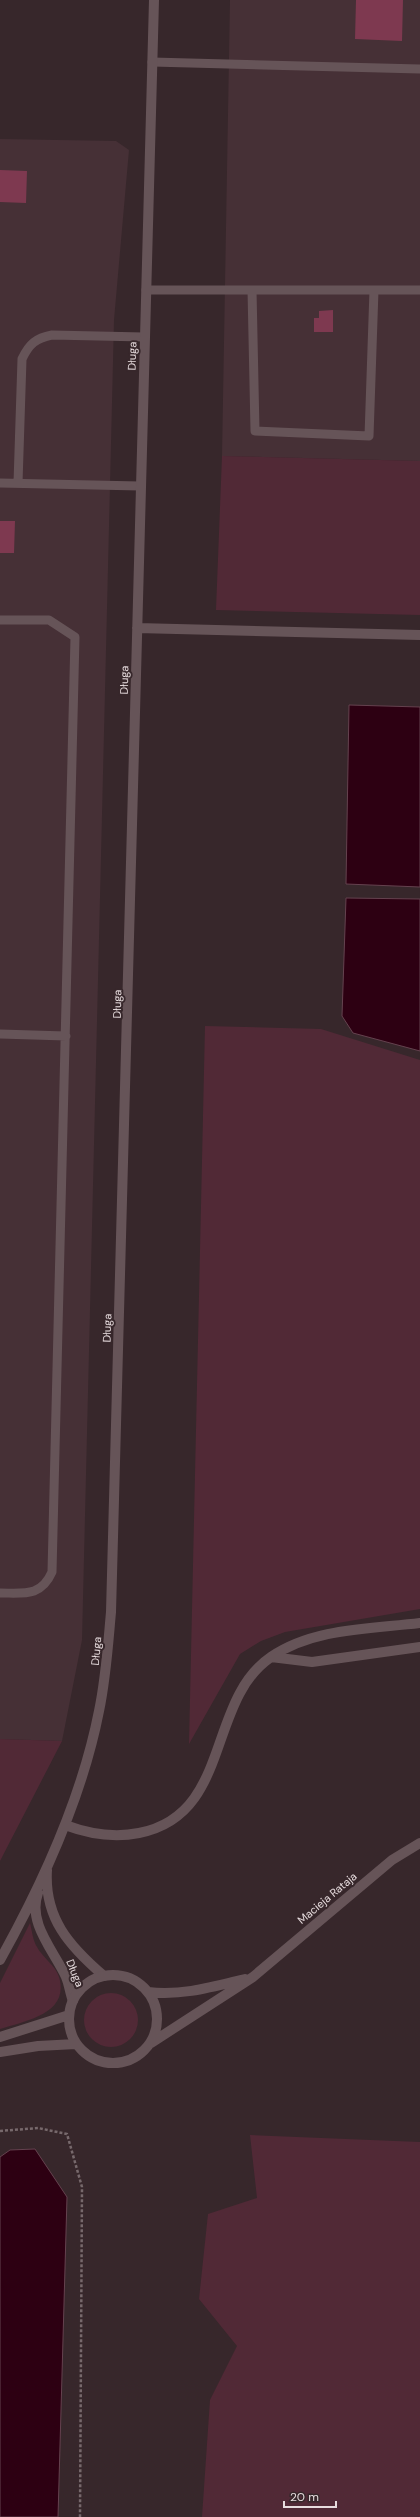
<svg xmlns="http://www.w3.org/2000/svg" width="420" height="2517" font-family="'DM Sans',sans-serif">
<rect width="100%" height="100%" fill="#37272b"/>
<path fill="#463036" d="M 230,0 L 420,0 L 420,461 L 222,456 Z
M 0,139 L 116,141 L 129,150 L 114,320 L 82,1640 L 62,1741 L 0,1739 Z"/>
<path fill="#512936" d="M 222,456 L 420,461 L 420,615 L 216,610 Z
M 205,1026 L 321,1029 L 420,1060 L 420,1609 L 285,1632 L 261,1641 L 240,1654 L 189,1744 Z
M 0,1739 L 62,1741 L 0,1861 Z
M 30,1923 C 32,1931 33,1941 37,1947 C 42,1957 56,1966 59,1977 C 70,2014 25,2021 0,2029 L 0,1983 Z
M84 2020a27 27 0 1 1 54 0a27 27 0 1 1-54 0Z
M 250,2135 L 420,2142 L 420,2517 L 202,2517 L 210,2400 L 237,2346 L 199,2299 L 208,2214 L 257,2198 Z"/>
<path fill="#2d0012" stroke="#65424f" d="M 349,705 L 420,707 L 420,887 L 346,884 Z
M 346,898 L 420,899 L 420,1051 L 353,1033 L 342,1016 Z
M 35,2149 L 67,2197 L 58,2517 L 0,2517 L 0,2157 L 10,2150 Z"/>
<path fill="#7e3950" d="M 356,0 L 403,0 L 402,41 L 355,39 Z
M 0,170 L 27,171 L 26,203 L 0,202 Z
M 333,310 L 333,332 L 314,332 L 314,318 L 319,318 L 319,311 Z
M 0,521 L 15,521 L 14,553 L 0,553 Z"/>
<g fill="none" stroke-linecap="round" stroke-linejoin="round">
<path stroke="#77696c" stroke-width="2.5" stroke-dasharray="3 2" stroke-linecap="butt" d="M 0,2131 L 38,2128 L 67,2134 L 82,2187 L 80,2517"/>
<path stroke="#665458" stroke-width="9" d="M 152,62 L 420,69
M 146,290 L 420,290
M 252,290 L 255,431 L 369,436 L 374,290
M 0,483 L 140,486
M 18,483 L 22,359 C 29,344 36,338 52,335 L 144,337
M 0,620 L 49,620 L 75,637 L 52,1572 C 41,1597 24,1593 0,1593
M 0,1034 L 66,1036"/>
<path stroke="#665458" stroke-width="10" d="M 137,628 L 420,635
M 271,1657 L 312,1662 L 420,1647
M 65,1825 C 89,1834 114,1838 139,1833 C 232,1815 206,1701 271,1657 C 313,1628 371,1629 420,1623
M 47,1870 C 44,1918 69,1946 104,1976
M 38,1893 C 27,1923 54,1951 66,1977 C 69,1984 70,1993 73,2001
M 0,1960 C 43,1883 82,1798 99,1711 C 106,1678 108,1645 111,1612 L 154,0"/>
<path stroke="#665458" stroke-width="10" d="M69 2019a44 44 0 1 1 88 0a44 44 0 1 1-88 0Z
M 148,1992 C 182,1996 212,1987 245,1979
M 0,2037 L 69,2015
M 151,2043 L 253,1977 L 392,1860 L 420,1843
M 0,2052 L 38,2046 L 76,2044"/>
</g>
<g text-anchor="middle" stroke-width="4" stroke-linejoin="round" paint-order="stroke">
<g font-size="11" fill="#e7dcde" stroke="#37272b">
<text transform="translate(132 356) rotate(-88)" y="4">Długa</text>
<text transform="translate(124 680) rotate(-89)" y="4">Długa</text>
<text transform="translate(117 1004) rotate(-89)" y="4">Długa</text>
<text transform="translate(107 1328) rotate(-88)" y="4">Długa</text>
<text transform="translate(96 1651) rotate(-85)" y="4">Długa</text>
<text transform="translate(327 1898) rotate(-40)" y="4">Macieja Rataja</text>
<text transform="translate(75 1973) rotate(68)" y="4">Długa</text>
</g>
</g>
<path d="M284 2501v6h52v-6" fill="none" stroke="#e7dcde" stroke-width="2"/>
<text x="290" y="2501" font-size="12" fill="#e7dcde" stroke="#37272b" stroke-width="3" paint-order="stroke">20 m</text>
</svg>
